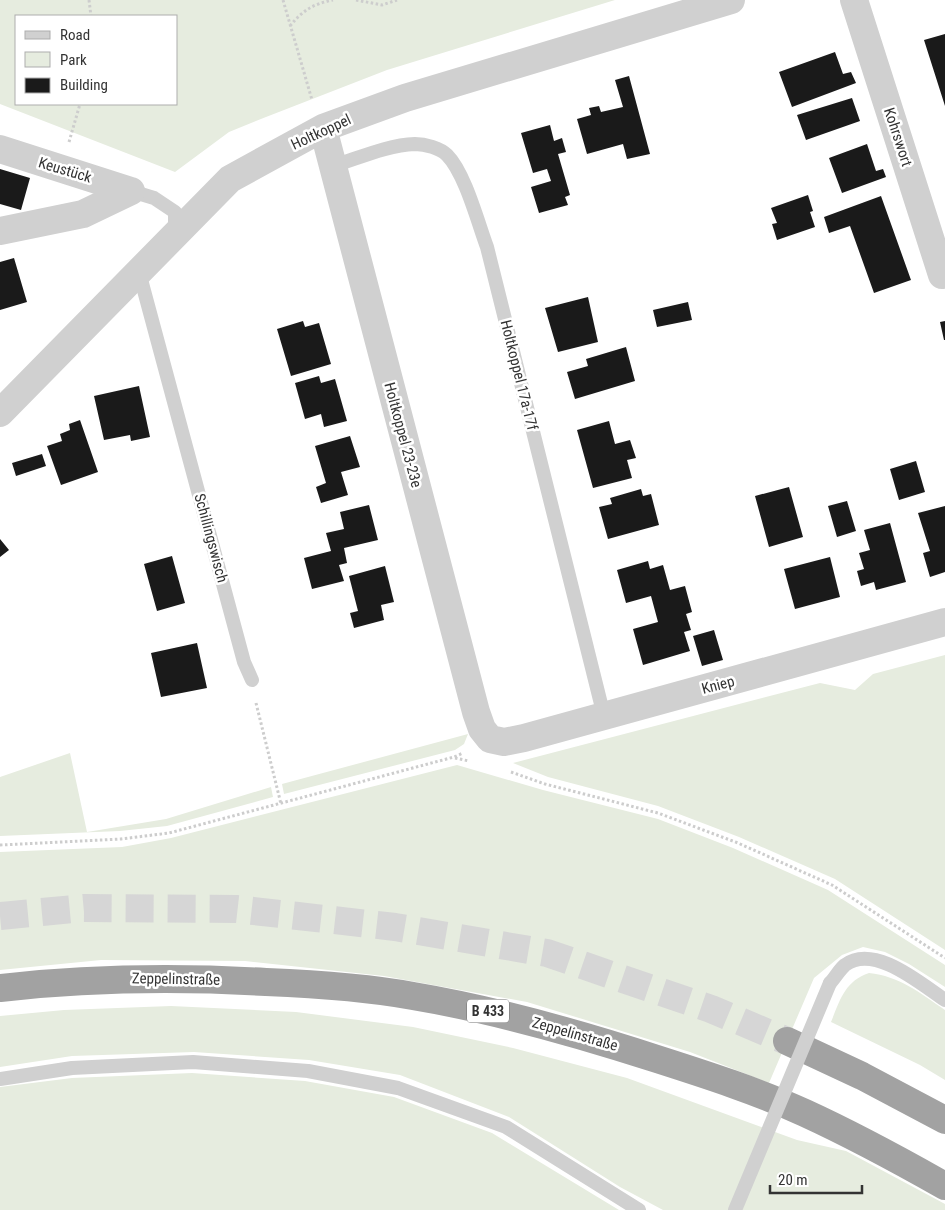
<svg xmlns="http://www.w3.org/2000/svg" width="945" height="1210" font-family="'Roboto Condensed',sans-serif">
<rect width="100%" height="100%" fill="#fff"/>
<path fill="#e6ecdf" fill-rule="evenodd" d="M 0,0 L 615,0 L 387,70 L 266,117 L 229,132 L 175,172 L 0,104 ZM 176,16 L 176,104 L 16,104 L 16,16 Z
M 945,655 L 945,950 L 835,879 L 739,837 L 658,806 L 548,777 L 513,763 L 820,683 L 855,690 L 873,674 Z
M 468,734 L 464,744 L 455,750 L 284,794 L 282,784 Z
M 70,753 L 87,832 L 166,819 L 271,787 L 273,797 L 167,826 L 120,831 L 0,836 L 0,777 Z
M 457,765 L 543,790 L 658,819 L 733,848 L 828,890 L 945,965 L 945,987 L 909,964 L 885,952 L 863,947 L 842,955 L 814,978 L 769,1083 L 690,1052 L 527,1002 L 384,976 L 245,961 L 101,960 L 0,970 L 0,852 L 122,847 L 171,838 Z
M 869,973 C 899,976 920,993 945,1010 L 945,1080 L 920,1065 L 831,1022 C 840,1000 845,981 869,973 Z
M 171,1006 L 296,1012 L 413,1027 L 513,1048 L 627,1078 L 797,1140 L 846,1151 L 945,1204 L 945,1210 L 663,1210 L 620,1187 L 509,1117 L 400,1075 L 309,1060 L 194,1052 L 72,1056 L 0,1067 L 0,1016 L 64,1010 Z
M 192,1073 L 305,1081 L 394,1097 L 492,1133 L 619,1210 L 0,1210 L 0,1087 L 72,1078 Z"/>
<path fill="#1a1a1a" d="M 945,34 L 945,106 L 924,40 Z
M 835,52 L 843,74 L 851,72 L 856,83 L 792,107 L 779,72 Z
M 629,76 L 650,154 L 627,159 L 623,144 L 587,154 L 577,119 L 591,115 L 589,108 L 599,106 L 601,112 L 623,107 L 615,80 Z
M 852,98 L 860,121 L 806,140 L 797,115 Z
M 550,125 L 554,141 L 562,138 L 566,152 L 558,154 L 570,195 L 565,197 L 568,205 L 539,213 L 531,187 L 551,181 L 547,169 L 533,173 L 521,133 Z
M 867,144 L 876,171 L 883,169 L 886,177 L 842,193 L 829,158 Z
M 0,169 L 30,178 L 21,210 L 0,204 Z
M 808,195 L 813,211 L 810,212 L 815,227 L 777,240 L 772,224 L 777,223 L 771,208 Z
M 881,196 L 911,280 L 874,293 L 850,226 L 829,233 L 824,217 Z
M 14,258 L 27,302 L 0,310 L 0,262 Z
M 588,297 L 598,342 L 558,352 L 545,308 Z
M 688,302 L 692,320 L 657,327 L 653,310 Z
M 303,321 L 305,327 L 319,323 L 331,364 L 291,376 L 277,329 Z
M 945,321 L 945,340 L 944,340 L 940,322 Z
M 626,347 L 635,381 L 575,399 L 567,372 L 588,366 L 586,359 Z
M 319,376 L 321,383 L 335,379 L 347,421 L 324,427 L 321,414 L 305,419 L 295,383 Z
M 139,386 L 150,437 L 131,441 L 130,435 L 104,440 L 94,396 Z
M 80,420 L 98,472 L 61,485 L 47,446 L 62,441 L 60,434 L 70,430 L 69,424 Z
M 609,421 L 615,444 L 630,440 L 636,458 L 627,460 L 632,478 L 593,488 L 577,430 Z
M 350,436 L 360,467 L 341,472 L 348,495 L 321,503 L 316,487 L 326,483 L 315,446 Z
M 42,454 L 46,466 L 16,476 L 12,463 Z
M 916,461 L 925,492 L 899,500 L 890,469 Z
M 789,487 L 803,537 L 769,547 L 755,496 Z
M 641,489 L 643,496 L 651,494 L 659,525 L 608,539 L 599,507 L 612,504 L 610,498 Z
M 847,501 L 856,531 L 837,537 L 828,506 Z
M 369,505 L 378,540 L 344,548 L 347,563 L 339,565 L 344,581 L 312,589 L 304,558 L 331,551 L 326,533 L 344,529 L 340,512 Z
M 945,506 L 945,572 L 930,577 L 923,553 L 930,551 L 918,513 Z
M 890,523 L 906,582 L 876,590 L 874,582 L 861,586 L 857,571 L 864,569 L 859,553 L 870,550 L 864,530 Z
M 0,539 L 9,550 L 0,557 Z
M 172,556 L 185,603 L 157,611 L 144,564 Z
M 830,557 L 840,597 L 795,609 L 784,569 Z
M 648,561 L 650,569 L 663,565 L 670,590 L 685,586 L 692,612 L 686,614 L 691,630 L 684,632 L 690,651 L 643,665 L 633,629 L 658,622 L 651,596 L 626,603 L 617,570 Z
M 385,566 L 394,602 L 381,605 L 384,620 L 354,628 L 350,613 L 358,611 L 349,576 Z
M 714,630 L 723,660 L 702,666 L 693,636 Z
M 197,643 L 207,688 L 161,697 L 151,653 Z"/>
<g fill="none" stroke-linecap="round" stroke-linejoin="round">
<path stroke="#d6d6d6" stroke-width="28" stroke-dasharray="28 14" stroke-linecap="butt" d="M 0,916 L 84,908 L 236,909 L 395,927 L 547,953 L 711,1009 L 787,1041"/>
<path stroke="#cdcdcd" stroke-width="3" stroke-dasharray="2.5 2.5" stroke-linecap="butt" d="M 89,0 L 91,16
M 283,0 L 312,100
M 356,0 L 382,5 L 397,0
M 290,26 C 303,10 313,4 333,0
M 69,142 L 80,104
M 256,703 L 281,804
M 455,758 L 469,761
M 511,772 L 545,784 L 658,813 L 738,843 L 832,885 L 945,958
M 0,845 L 121,839 L 169,833 L 454,757 L 463,753"/>
<path stroke="#d0d0d0" stroke-width="14" d="M 333,166 C 359,158 387,145 415,144 C 425,144 440,148 447,155 C 465,173 478,223 487,247 L 604,716
M 131,191 L 154,198 L 175,212 L 175,233
M 139,272 L 244,662 L 252,680
M 830,983 C 835,978 839,970 845,965 C 874,943 921,984 945,1000
M 0,1079 L 72,1068 L 193,1062 L 308,1071 L 398,1088 L 506,1127 L 639,1210"/>
<path stroke="#d0d0d0" stroke-width="28" d="M 854,0 L 942,275
M 323,128 L 476,712 L 482,729 L 490,739 L 504,742 L 524,738 L 945,622
M 0,149 L 131,191
M 0,231 L 83,214 L 131,191
M 0,413 L 230,179 L 323,128 L 405,98 L 731,0"/>
<path stroke="#a2a2a2" stroke-width="28" d="M 0,988 C 89,978 177,977 266,982 C 315,984 365,987 413,996 C 496,1010 577,1033 657,1059 C 707,1075 757,1091 805,1113 C 853,1135 899,1160 945,1186
M 787,1041 L 862,1076 L 945,1120"/>
<path stroke="#d0d0d0" stroke-width="14" d="M 735,1210 L 830,983"/>
</g>
<g text-anchor="middle" stroke-width="5" stroke-linejoin="round" paint-order="stroke">
<rect fill="#fff" stroke="#707070" stroke-width="1" x="467" y="999.5" width="42" height="23" rx="4"/>
<g font-size="14" font-weight="bold" fill="#333">
<text x="488" y="1016">B 433</text>
</g>
<g font-size="15" fill="#333" stroke="#fff">
<text transform="translate(321 132) rotate(-25)" y="5">Holtkoppel</text>
<text transform="translate(898 137) rotate(72)" y="5">Kohrswort</text>
<text transform="translate(65 170) rotate(17)" y="5">Keustück</text>
<text transform="translate(519 375) rotate(76)" y="5">Holtkoppel 17a-17f</text>
<text transform="translate(403 435) rotate(75)" y="5">Holtkoppel 23-23e</text>
<text transform="translate(211 538) rotate(75)" y="5">Schillingswisch</text>
<text transform="translate(718 685) rotate(-15)" y="5">Kniep</text>
<text transform="translate(176 979) rotate(1)" y="5">Zeppelinstraße</text>
<text transform="translate(575 1034) rotate(16)" y="5">Zeppelinstraße</text>
</g>
</g>
<rect x="15" y="15" width="162" height="90" fill="#ffffff" stroke="#adadad"/>
<rect x="25" y="31" width="25" height="8" fill="#d0d0d0" stroke="#adadad"/>
<text x="60" y="40" font-size="15" fill="#333333">Road</text>
<rect x="25" y="52" width="25" height="15" fill="#e6ecdf" stroke="#adadad"/>
<text x="60" y="65" font-size="15" fill="#333333">Park</text>
<rect x="25" y="78" width="25" height="15" fill="#1a1a1a" stroke="#adadad"/>
<text x="60" y="90" font-size="15" fill="#333333">Building</text>
<path d="M770 1185v8h92v-8" fill="none" stroke="#333333" stroke-width="2.5"/>
<text x="778" y="1185" font-size="15" fill="#333333" stroke="#ffffff" stroke-width="4" paint-order="stroke">20 m</text>
</svg>
